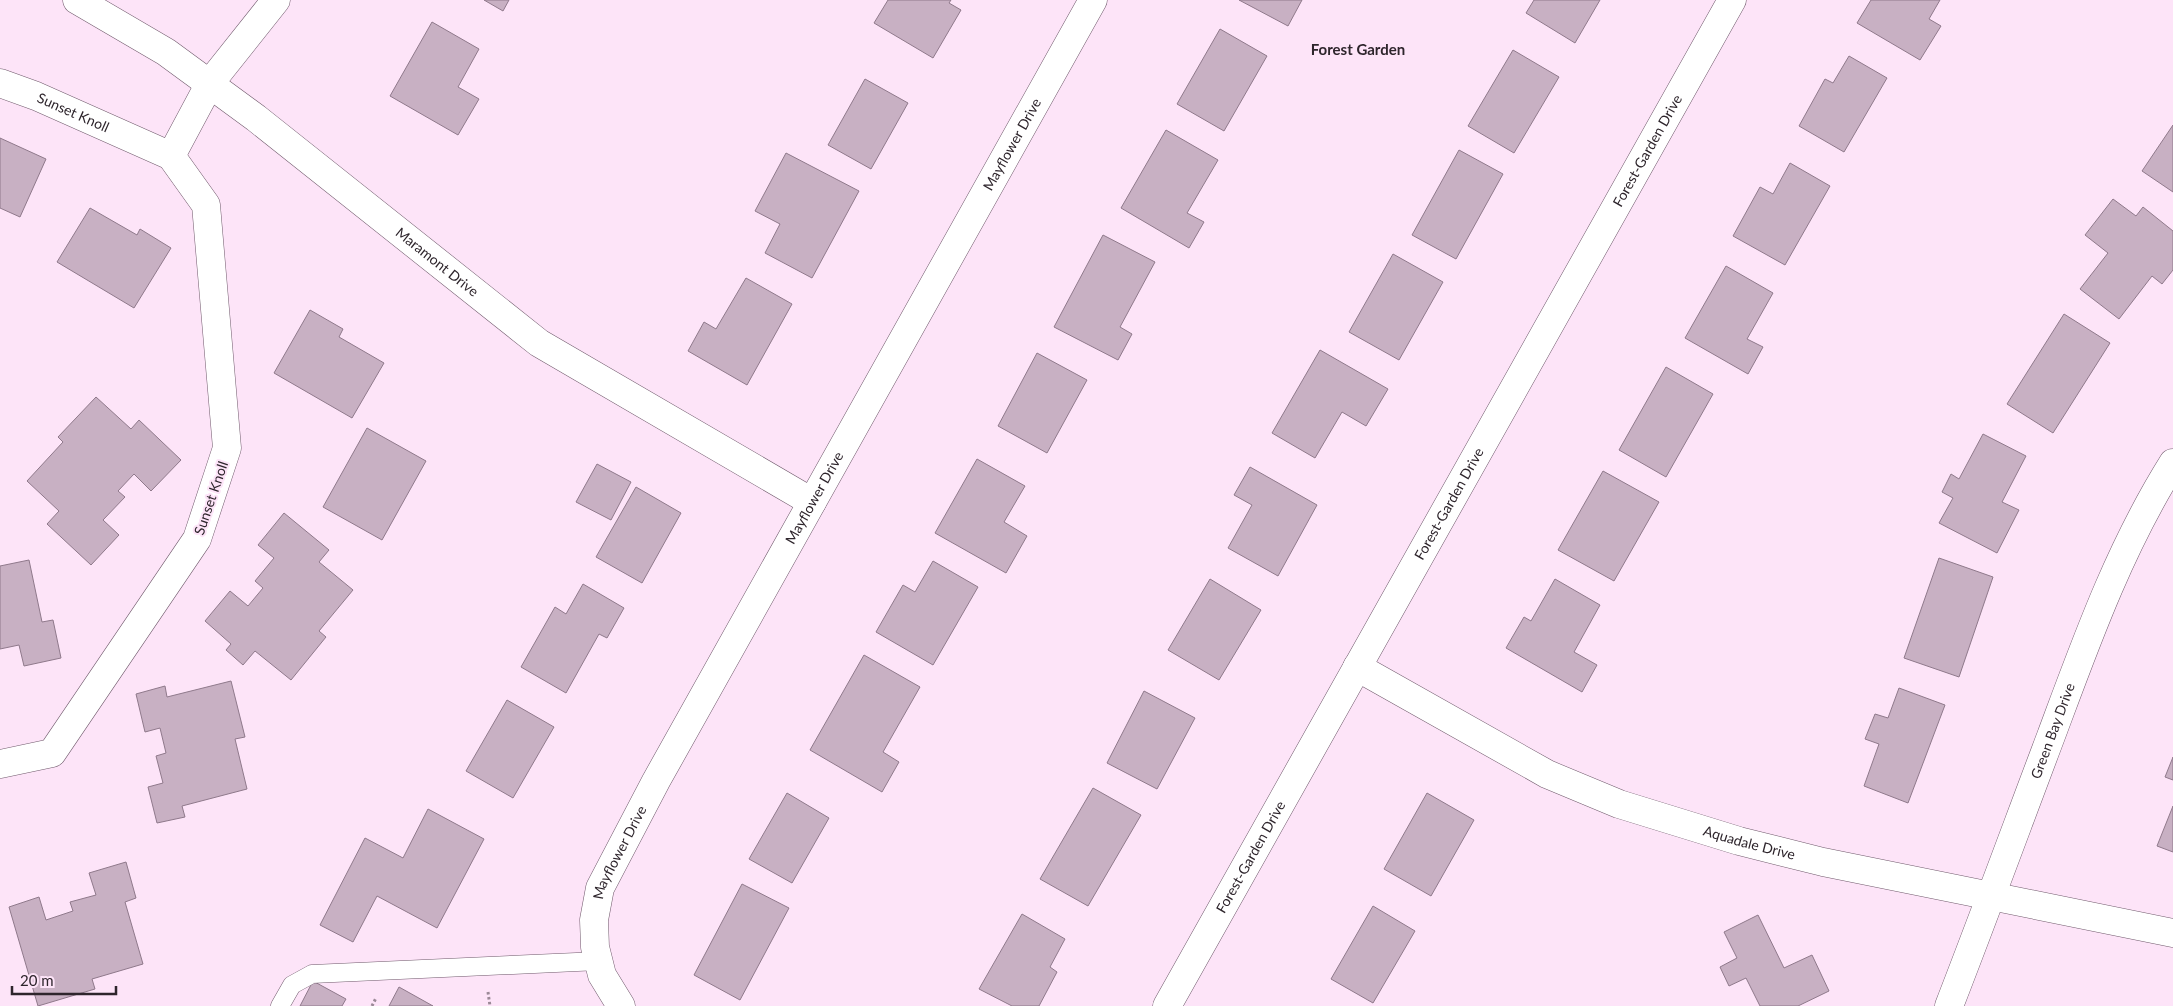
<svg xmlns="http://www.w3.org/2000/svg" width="2173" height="1006" font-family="Lato,sans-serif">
<rect width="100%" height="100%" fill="#fde4f8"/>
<path fill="#c8b0c3" stroke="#8f798b" d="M 484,0 L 509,0 L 503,11 Z
M 888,0 L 951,0 L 949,3 L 961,10 L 933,58 L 874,23 Z
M 1239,0 L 1302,0 L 1288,26 Z
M 1534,0 L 1600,0 L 1575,43 L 1526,13 Z
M 1871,0 L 1940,0 L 1929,19 L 1941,26 L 1920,60 L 1857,23 Z
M 432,22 L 479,49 L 458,87 L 479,99 L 458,135 L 390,96 Z
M 1220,29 L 1267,56 L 1224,131 L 1177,104 Z
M 1513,50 L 1559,77 L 1514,153 L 1468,126 Z
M 1849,56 L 1887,78 L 1844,152 L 1799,126 L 1825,79 L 1833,83 Z
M 865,79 L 908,103 L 871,169 L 828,145 Z
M 2173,125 L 2173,192 L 2142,171 Z
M 1166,130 L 1218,160 L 1187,213 L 1204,222 L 1189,248 L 1121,208 Z
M 0,138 L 46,159 L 20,217 L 0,208 Z
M 1459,150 L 1503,174 L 1456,259 L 1412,235 Z
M 786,153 L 859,191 L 812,278 L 765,253 L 780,224 L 755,211 Z
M 1790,163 L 1830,186 L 1785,265 L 1733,236 L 1760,187 L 1773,194 Z
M 2113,199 L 2136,216 L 2143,207 L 2173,231 L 2173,270 L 2162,284 L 2152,276 L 2119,319 L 2080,289 L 2108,253 L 2085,235 Z
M 90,208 L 137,235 L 140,229 L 171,248 L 134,308 L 57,262 Z
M 1103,235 L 1155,262 L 1120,327 L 1132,334 L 1118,360 L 1054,327 Z
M 1393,254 L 1443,282 L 1399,360 L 1349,332 Z
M 1726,266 L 1773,293 L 1747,339 L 1763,347 L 1748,374 L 1685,338 Z
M 746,278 L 792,304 L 747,385 L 688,351 L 704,322 L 716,329 Z
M 310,310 L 343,329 L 339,337 L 384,363 L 352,418 L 274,373 Z
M 2064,314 L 2110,343 L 2053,433 L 2007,404 Z
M 1320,350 L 1388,389 L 1366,426 L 1342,412 L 1315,458 L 1272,433 Z
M 1037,353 L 1087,380 L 1047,453 L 998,426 Z
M 1666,367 L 1713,394 L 1666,477 L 1619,450 Z
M 96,397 L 131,429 L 139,420 L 181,460 L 151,491 L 134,474 L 118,491 L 125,497 L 103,520 L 119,535 L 91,565 L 47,524 L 59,511 L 27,481 L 63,442 L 58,437 Z
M 367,428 L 426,461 L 382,540 L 323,507 Z
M 1983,434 L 2026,456 L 2002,502 L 2019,510 L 1997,553 L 1939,523 L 1953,498 L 1942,492 L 1951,474 L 1959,479 Z
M 977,459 L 1025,486 L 1004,522 L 1027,536 L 1006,573 L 935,533 Z
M 597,464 L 631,482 L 611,520 L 576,502 Z
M 1250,467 L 1317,505 L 1278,576 L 1228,548 L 1252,505 L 1234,495 Z
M 1603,471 L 1659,502 L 1614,581 L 1558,550 Z
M 636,487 L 681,513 L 642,583 L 596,557 Z
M 284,513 L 329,550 L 319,562 L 353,590 L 319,631 L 326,637 L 291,680 L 255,651 L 243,665 L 226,650 L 231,644 L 205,621 L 230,591 L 248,606 L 263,588 L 255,581 L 274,558 L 258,545 Z
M 1939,558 L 1993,577 L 1959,677 L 1904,658 Z
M 29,560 L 42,622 L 53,620 L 61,658 L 24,666 L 19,645 L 0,649 L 0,566 Z
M 933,561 L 978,587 L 933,665 L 876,632 L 903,585 L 915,592 Z
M 1210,579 L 1261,610 L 1219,680 L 1168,650 Z
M 1555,579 L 1600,605 L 1574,652 L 1597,665 L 1582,692 L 1506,648 L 1524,617 L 1531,621 Z
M 583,584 L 624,608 L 607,638 L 599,634 L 566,693 L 521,667 L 555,607 L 566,614 Z
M 864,655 L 920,687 L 883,752 L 899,762 L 882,792 L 810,750 Z
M 231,681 L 245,737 L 235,739 L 247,789 L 182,806 L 185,817 L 157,823 L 148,787 L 163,783 L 156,756 L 166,753 L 160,728 L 145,732 L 136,694 L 165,686 L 167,697 Z
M 1899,688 L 1945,705 L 1908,803 L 1864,786 L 1879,744 L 1865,739 L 1875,714 L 1888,718 Z
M 1144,691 L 1195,718 L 1157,789 L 1107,763 Z
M 507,700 L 554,727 L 513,798 L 466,771 Z
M 2173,757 L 2173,780 L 2165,777 Z
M 1093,788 L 1141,815 L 1088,906 L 1040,879 Z
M 787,793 L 829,818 L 792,883 L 749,859 Z
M 1427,793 L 1474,820 L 1431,896 L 1384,869 Z
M 2173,806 L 2173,852 L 2157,846 Z
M 428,809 L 484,839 L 437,928 L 377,896 L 353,942 L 320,925 L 365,838 L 403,858 Z
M 126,862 L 136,898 L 125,902 L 143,964 L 92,979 L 95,989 L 38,1006 L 9,907 L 39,897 L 46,920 L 73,911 L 70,902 L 96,895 L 89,873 Z
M 742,884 L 789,908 L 740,1000 L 694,975 Z
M 1373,906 L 1415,931 L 1373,1003 L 1331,979 Z
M 1022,914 L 1065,939 L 1050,967 L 1057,972 L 1039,1006 L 1012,1006 L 979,989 Z
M 1758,915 L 1784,968 L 1812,955 L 1829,991 L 1798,1006 L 1760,1006 L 1746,978 L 1729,986 L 1720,967 L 1737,958 L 1724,932 Z
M 313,981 L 346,999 L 342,1006 L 300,1006 Z
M 399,987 L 433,1006 L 389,1006 Z"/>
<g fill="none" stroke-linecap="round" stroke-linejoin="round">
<defs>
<path id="lane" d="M 280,1006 L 292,985 L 312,974 L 599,961"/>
<g id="street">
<path id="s1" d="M 77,0 L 166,52 L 256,118 L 539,343 L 812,502"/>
<path id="s2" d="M 0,83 L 36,96 L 171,156 L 206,205 L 227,448 L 197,539 L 52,753 L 0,764"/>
<path d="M 171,156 L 210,83 L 276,0"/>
<path id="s3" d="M 1357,667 L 1547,774 L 1619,804 L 1739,841 L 1823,862 L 2173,933"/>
<path id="s4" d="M 621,1006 L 602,975 L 595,947 L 594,920 L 600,888 L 656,781 L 1093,0"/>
<path id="s5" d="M 1167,1006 L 1732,0"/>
<path id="s6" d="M 1949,1006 C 1984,916 2017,826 2051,736 C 2086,642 2119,549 2173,463"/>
</g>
</defs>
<use href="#lane" stroke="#705a6c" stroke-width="19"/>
<use href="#street" stroke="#705a6c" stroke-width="29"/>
<path stroke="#9b8997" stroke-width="3" stroke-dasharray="2.5 2.5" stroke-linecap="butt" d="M 488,992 L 490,1006
M 372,1006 L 376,998"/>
<use href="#lane" stroke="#fff" stroke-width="18"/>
<use href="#street" stroke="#fff" stroke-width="28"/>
</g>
<g text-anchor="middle" stroke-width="4" stroke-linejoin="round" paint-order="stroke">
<g font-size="14" fill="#2e252c" stroke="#fde4f8">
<text dy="5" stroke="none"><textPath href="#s2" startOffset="79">Sunset Knoll</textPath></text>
<text dy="5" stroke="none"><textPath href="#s4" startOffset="975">Mayflower Drive</textPath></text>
<text dy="5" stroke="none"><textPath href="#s5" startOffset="981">Forest-Garden Drive</textPath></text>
<text dy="5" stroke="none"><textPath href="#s1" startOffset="446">Maramont Drive</textPath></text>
<text dy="5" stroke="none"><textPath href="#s4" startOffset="570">Mayflower Drive</textPath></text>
<text transform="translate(211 498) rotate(-71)" y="5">Sunset Knoll</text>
<text dy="5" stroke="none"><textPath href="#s5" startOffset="576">Forest-Garden Drive</textPath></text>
<text dy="5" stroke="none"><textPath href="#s6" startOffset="294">Green Bay Drive</textPath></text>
<text dy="5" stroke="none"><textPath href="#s3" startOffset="432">Aquadale Drive</textPath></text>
<text dy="5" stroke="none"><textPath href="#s4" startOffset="165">Mayflower Drive</textPath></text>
<text dy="5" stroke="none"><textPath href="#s5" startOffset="171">Forest-Garden Drive</textPath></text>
</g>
<g font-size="15" font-weight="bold" fill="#2e252c" stroke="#fde4f8">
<text x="1358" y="55">Forest Garden</text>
</g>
</g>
<path d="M12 986v8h104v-8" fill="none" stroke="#2e252c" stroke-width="2.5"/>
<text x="20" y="986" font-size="15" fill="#2e252c" stroke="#fde4f8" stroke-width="4" paint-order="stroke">20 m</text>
</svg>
